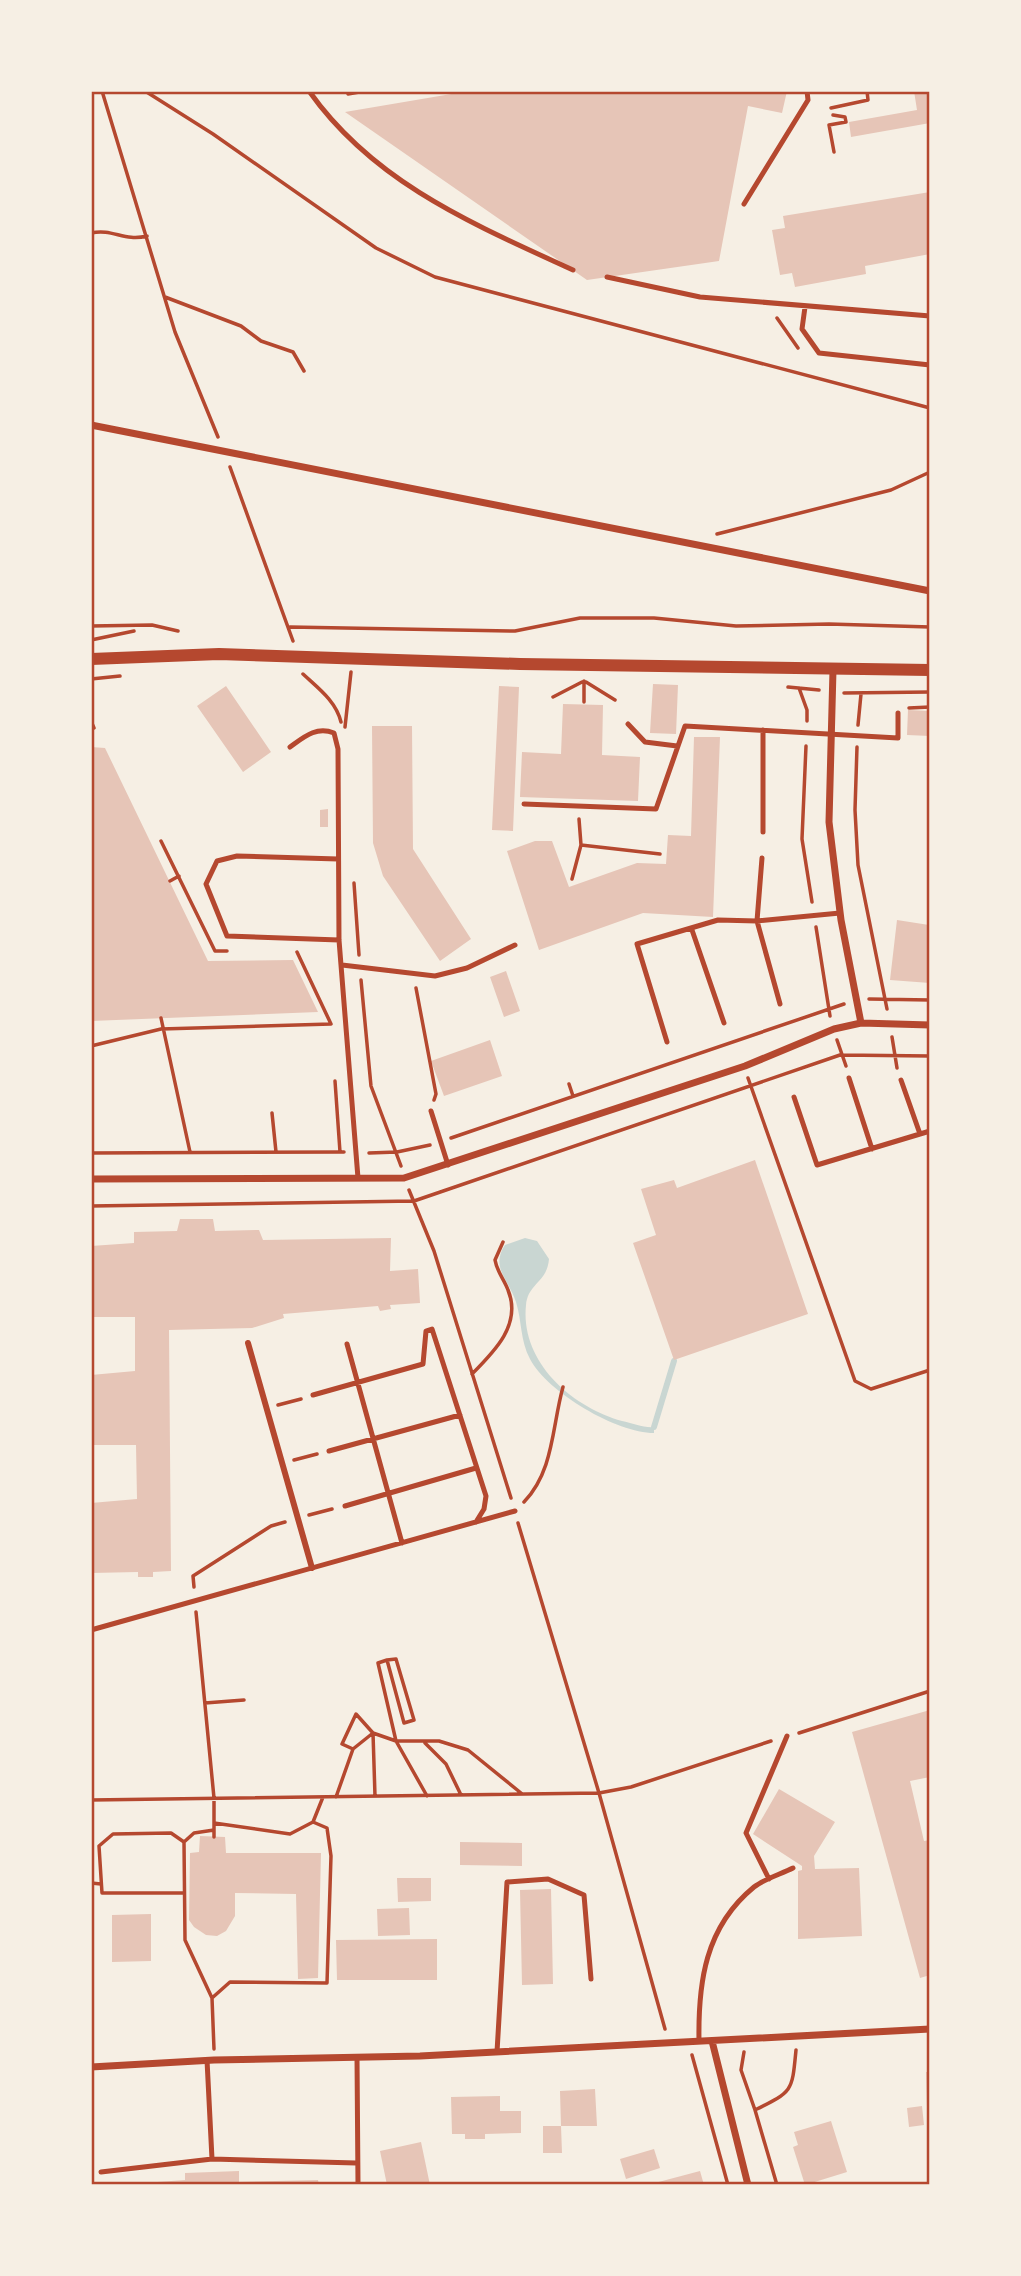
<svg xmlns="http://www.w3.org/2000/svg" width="1021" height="2276" font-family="'Nunito Sans',sans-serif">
<rect width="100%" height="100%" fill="#f6efe4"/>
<path fill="#c9d6d2" d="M 525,1238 L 537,1241 L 549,1259 C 547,1283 528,1283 526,1305 C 520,1362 572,1407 622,1421 C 632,1423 644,1428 654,1427 L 654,1433 C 617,1433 548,1393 530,1359 C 520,1340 522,1321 516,1302 C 509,1280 490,1267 505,1245 Z"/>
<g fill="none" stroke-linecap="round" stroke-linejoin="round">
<path stroke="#c9d6d2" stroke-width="6" d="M 654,1427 L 674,1361"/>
</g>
<path fill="#e6c5b7" d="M 469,91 L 787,91 L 782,113 L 748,106 L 719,261 L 587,280 L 345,112 Z
M 914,91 L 930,91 L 930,123 L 851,137 L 849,122 L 917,110 Z
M 930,192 L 930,254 L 865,266 L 866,274 L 795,287 L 792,273 L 780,275 L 772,230 L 785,228 L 783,216 Z
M 653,684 L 678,685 L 676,734 L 650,733 Z
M 226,686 L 271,752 L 243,772 L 197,706 Z
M 499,686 L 519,687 L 513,831 L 492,830 Z
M 563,704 L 603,705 L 602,755 L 640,757 L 638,801 L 520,797 L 522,752 L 561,754 Z
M 908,710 L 930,711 L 930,736 L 907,735 Z
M 372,726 L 412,726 L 413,849 L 471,939 L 440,961 L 383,876 L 373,843 Z
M 694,737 L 720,737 L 713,917 L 643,913 L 539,950 L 507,851 L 535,841 L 552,841 L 569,887 L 637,863 L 666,864 L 668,835 L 691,836 Z
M 91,747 L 105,748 L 208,961 L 293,960 L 318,1012 L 91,1021 Z
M 328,809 L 328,827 L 320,827 L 320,810 Z
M 897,920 L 929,925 L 930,983 L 890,980 Z
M 506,971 L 520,1011 L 504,1017 L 490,977 Z
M 490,1040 L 502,1076 L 444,1096 L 431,1061 Z
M 755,1160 L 808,1314 L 674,1360 L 633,1243 L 656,1235 L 641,1189 L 674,1180 L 677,1188 Z
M 180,1219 L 213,1219 L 215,1231 L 259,1230 L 263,1240 L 391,1238 L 390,1271 L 418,1269 L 420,1303 L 390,1305 L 391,1309 L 380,1311 L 378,1306 L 283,1314 L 284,1318 L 252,1328 L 169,1330 L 171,1571 L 153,1572 L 153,1577 L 138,1577 L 138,1572 L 91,1573 L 91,1503 L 137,1499 L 136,1445 L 91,1445 L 91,1375 L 135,1371 L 135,1317 L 91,1317 L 91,1246 L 134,1243 L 134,1232 L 177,1231 Z
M 930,1710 L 930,1777 L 910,1781 L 924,1841 L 930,1840 L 930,1975 L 920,1978 L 852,1732 Z
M 779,1789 L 835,1822 L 814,1856 L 815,1869 L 859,1868 L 862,1936 L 798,1939 L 798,1871 L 802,1870 L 802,1866 L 753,1834 Z
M 200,1836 L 225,1837 L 226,1853 L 321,1853 L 318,1978 L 298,1979 L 296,1894 L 235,1893 L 235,1916 L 226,1931 L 217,1936 L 206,1935 L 194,1927 L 189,1920 L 190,1853 L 199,1852 Z
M 460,1842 L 522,1843 L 522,1866 L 460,1865 Z
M 397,1878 L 431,1878 L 431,1901 L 398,1902 Z
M 551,1889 L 553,1984 L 522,1985 L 520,1890 Z
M 409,1908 L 410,1935 L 378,1936 L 377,1909 Z
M 151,1914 L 151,1961 L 112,1962 L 112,1915 Z
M 437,1939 L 437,1980 L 337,1980 L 336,1940 Z
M 926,2072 L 930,2072 L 930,2106 L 927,2107 Z
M 595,2089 L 597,2126 L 561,2126 L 560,2091 Z
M 500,2096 L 500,2111 L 521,2111 L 521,2133 L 485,2134 L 485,2139 L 465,2139 L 465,2134 L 452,2134 L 451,2097 Z
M 922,2106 L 924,2125 L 909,2127 L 907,2108 Z
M 831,2121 L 847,2172 L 805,2185 L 793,2147 L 798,2145 L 794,2132 Z
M 543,2126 L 561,2126 L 562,2153 L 543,2153 Z
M 421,2142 L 430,2185 L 387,2185 L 380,2151 Z
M 654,2149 L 660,2168 L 626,2179 L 620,2159 Z
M 239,2171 L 239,2182 L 318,2180 L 319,2185 L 116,2185 L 185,2180 L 185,2173 Z
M 700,2171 L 704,2185 L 651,2185 L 651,2184 Z"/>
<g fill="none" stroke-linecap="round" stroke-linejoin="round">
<path stroke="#b5482f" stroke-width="3.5" d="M 102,91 L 175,332 L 218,437
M 145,91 L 213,134 L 376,248 L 435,277 L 930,408
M 348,94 L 365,91
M 831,108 L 868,100 L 867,91
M 833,115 L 845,117 L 846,122 L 829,125 L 834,152
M 91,233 C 113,228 124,242 147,236
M 165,297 L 241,326 L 261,341 L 293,352 L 304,371
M 777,318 L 798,348
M 230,467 L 293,641
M 717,534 L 891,490 L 930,472
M 91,626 L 152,625 L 178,631
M 290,627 L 515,631 L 580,618 L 654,618 L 736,626 L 829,624 L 930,627
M 91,640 L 134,631
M 303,674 C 318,688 336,701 341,722
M 91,679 L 120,676
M 586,682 L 615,700
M 788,687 L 819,690
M 799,688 L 807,710 L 807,721
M 844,693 L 930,692
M 553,697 L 582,682
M 584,702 L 584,681
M 909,708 L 930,707
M 91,721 L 94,728
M 858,725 L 861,694
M 345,727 L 351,672
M 806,746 L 802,839 L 812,902
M 857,747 L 855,810 L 858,865 L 887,1009
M 579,819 L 581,845
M 161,841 L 215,951 L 227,951
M 572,879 L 581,845 L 660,854
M 170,881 L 179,876
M 354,883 L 359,955
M 816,927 L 830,1016
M 297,952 L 331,1024
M 361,980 L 371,1086 L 401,1166
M 416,988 L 436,1094 L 434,1100
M 869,999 L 930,1000
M 161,1018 L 190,1152
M 892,1037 L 897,1068
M 837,1040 L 846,1066
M 91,1046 L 161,1029 L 331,1024
M 748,1078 L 855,1381 L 871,1389 L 930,1370
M 335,1081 L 340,1152
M 569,1084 L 573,1096
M 272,1113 L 276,1152
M 451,1138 L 844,1004
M 91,1153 L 344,1152
M 369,1153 L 397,1152 L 430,1145
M 409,1190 L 434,1251 L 511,1498
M 91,1206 L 414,1201 L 840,1055 L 930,1056
M 472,1374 C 495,1351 522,1324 508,1290 C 504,1279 497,1272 495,1260 L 503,1242
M 278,1405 L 301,1399
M 294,1460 L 317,1454
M 524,1502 C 554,1471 552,1426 563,1387
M 309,1515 L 332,1509
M 518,1523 L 599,1793 L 665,2029
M 194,1587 L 193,1576 L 271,1526 L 285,1522
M 196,1612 L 214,1798 L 214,1837
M 387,1660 L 396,1659 L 414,1720 L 404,1723 L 387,1660 L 378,1663 L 396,1741 L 439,1741 L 468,1750 L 521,1793
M 205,1703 L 244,1700
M 373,1733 L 353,1749 L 342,1744 L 356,1714 L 373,1733 L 396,1741 L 427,1796
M 373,1733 L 375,1796
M 799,1733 L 930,1691
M 425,1743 L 446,1764 L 461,1795
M 336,1797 L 353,1749
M 91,1800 L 599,1793 L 631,1787 L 771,1741
M 214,1823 L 290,1834 L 313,1822 L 323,1797
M 214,1830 L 194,1833 L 184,1842 L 185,1940 L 212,1998 L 214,2049
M 91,1883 L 101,1884
M 183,1893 L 102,1893 L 99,1846 L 113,1834 L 171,1833 L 184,1842
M 212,1998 L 230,1982 L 327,1983 L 331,1856 L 327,1828 L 313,1822
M 744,2052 L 741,2070 L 755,2110
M 692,2055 L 728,2185
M 777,2185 L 755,2110 C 793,2091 792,2092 796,2050"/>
<path stroke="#b5482f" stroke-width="5" d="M 309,91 C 374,183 473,224 573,270
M 744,204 L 808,100 L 807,91
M 607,277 L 700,297 L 930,316
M 805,307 L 802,329 L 819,353 L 930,365
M 628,724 L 645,742 L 677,746
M 290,747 C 304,737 316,726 334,733 L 338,749 L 339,940 L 358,1178
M 524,804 L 656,809 L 685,726 L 898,738 L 898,713
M 763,832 L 763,730
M 338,859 L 237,856 L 217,861 L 206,884 L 227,936 L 339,940
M 692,930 L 724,1023
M 342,965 L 435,976 L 467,968 L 515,945
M 780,1004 L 757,921 L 840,913
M 667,1042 L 637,944 L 718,920 L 757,921 L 762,858
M 849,1078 L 872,1149
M 901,1080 L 920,1134
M 794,1097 L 817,1165 L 930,1131
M 431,1111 L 448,1165
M 347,1344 L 402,1543
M 313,1395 L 423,1364 L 426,1331 L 432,1329 L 486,1496 L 484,1509 L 476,1522
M 329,1451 L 460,1415
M 345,1506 L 476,1468
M 91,1630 L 515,1511
M 769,1879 L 746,1833 L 787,1736
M 699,2041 C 698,1983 705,1927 754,1887 C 764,1879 781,1874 793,1868
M 497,2052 L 507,1882 L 548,1879 L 584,1895 L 591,1979
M 357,2057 L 358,2185
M 207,2060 L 212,2159
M 101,2172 L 212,2159 L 356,2163"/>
<path stroke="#b5482f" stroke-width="6" d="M 248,1343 L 312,1568"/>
<path stroke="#b5482f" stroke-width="7" d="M 91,425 L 930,591
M 833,670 L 829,822 L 841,920 L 861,1023
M 91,1179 L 404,1178 L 745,1066 L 834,1029 L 861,1023 L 930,1025
M 712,2041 L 748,2185
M 91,2067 L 214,2060 L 420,2056 L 930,2029"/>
<path stroke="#b5482f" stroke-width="12" d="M 91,659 L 219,654 L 520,664 L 930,670"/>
</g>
<rect width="1021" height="2276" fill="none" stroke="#f6efe4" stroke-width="186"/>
<rect x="93" y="93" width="835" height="2090" fill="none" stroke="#b5482f" stroke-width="2.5"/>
</svg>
